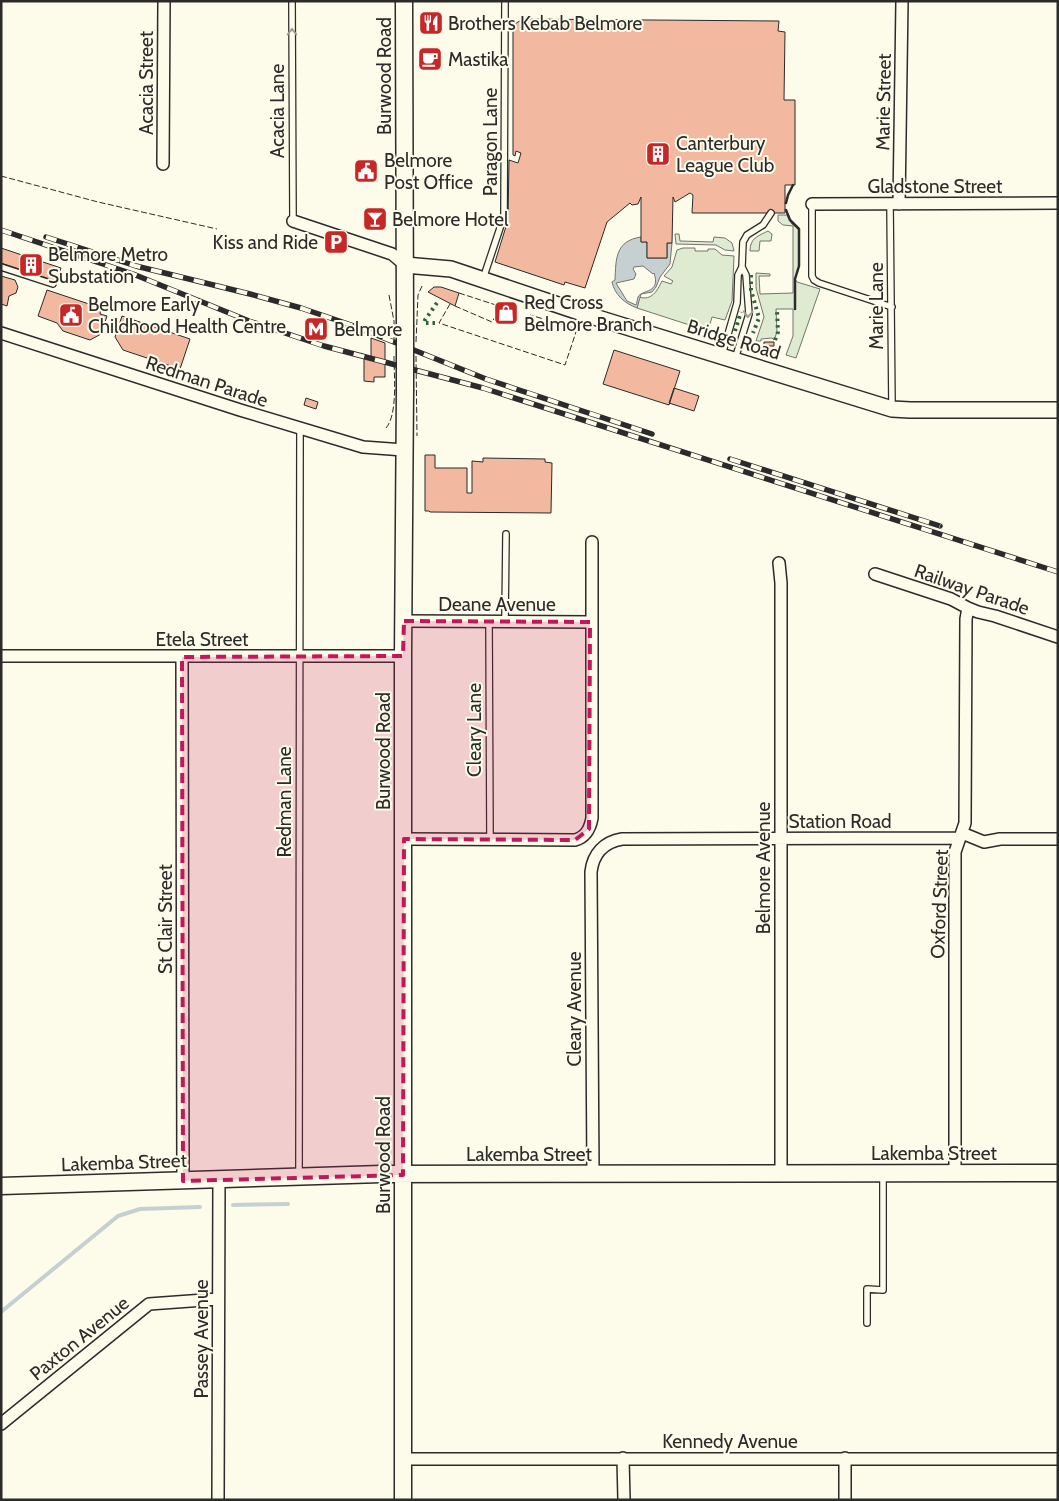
<svg xmlns="http://www.w3.org/2000/svg" width="1059" height="1501" font-family="Cabin,sans-serif">
<rect width="100%" height="100%" fill="#fdfbea"/>
<path fill="#deebd1" stroke="#74746e" d="M 778,215 L 787,215 L 792,224 L 799,229 L 799,266 L 795,279 L 797,282 L 820,289 L 796,358 L 786,355 L 793,336 L 793,309 L 776,309 L 777,332 L 774,340 L 772,338 L 761,339 L 761,341 L 756,341 L 764,317 L 756,288 L 756,273 L 770,274 L 770,276 L 759,276 L 760,294 L 793,293 L 793,226 L 783,225 L 778,221 Z
M 768,231 L 772,234 L 771,241 L 760,241 L 759,251 L 750,251 C 750,238 758,236 768,231 Z
M 675,234 L 679,234 L 680,241 L 713,242 L 714,237 L 725,238 L 732,243 L 734,251 L 725,250 L 716,245 L 676,244 Z
M 683,248 L 695,248 L 695,251 L 708,251 L 708,249 L 715,249 L 722,255 L 734,256 L 732,301 L 725,320 L 712,317 L 708,331 L 637,308 L 639,297 C 652,301 657,291 662,281 L 671,284 L 673,281 L 664,276 L 672,267 L 677,250 Z"/>
<path fill="#c7d0d0" stroke="#74746e" fill-rule="evenodd" d="M 641,237 L 641,242 L 647,242 L 647,258 L 667,258 L 667,243 L 672,243 L 670,264 L 660,277 L 656,287 L 652,292 L 641,294 L 637,308 C 624,303 615,295 612,282 L 615,280 C 616,259 615,241 641,237 ZM 643,266 L 653,274 L 654,273 C 661,294 642,289 638,297 C 637,300 637,303 636,305 L 627,301 L 616,283 L 634,279 L 636,274 L 633,269 L 634,267 Z"/>
<g fill="none" stroke-linecap="round" stroke-linejoin="round">
<path stroke="#c7d0d0" stroke-width="4" d="M 233,1205 L 288,1204
M 1,1312 L 118,1216 L 140,1209 L 200,1207"/>
</g>
<path fill="#f2b8a0" stroke="#2b2b2b" d="M 523,19 L 779,21 L 778,31 L 785,32 L 784,100 L 795,100 L 795,185 L 785,185 L 785,213 L 692,213 L 693,195 L 690,193 L 675,202 L 673,197 L 672,243 L 667,243 L 667,258 L 647,258 L 647,242 L 641,242 L 641,197 L 638,204 L 632,205 L 630,203 L 607,222 L 585,288 L 565,282 L 564,285 L 495,262 L 508,220 L 509,160 L 518,163 L 521,153 L 516,151 L 515,156 L 513,155 L 513,25 Z
M 1,248 L 61,268 L 56,281 L 1,263 Z
M 1,276 L 15,280 L 18,287 L 16,293 L 9,296 L 7,306 L 1,304 Z
M 434,287 L 441,287 L 459,293 L 455,306 L 428,292 Z
M 47,290 L 101,308 L 100,314 L 107,316 L 101,334 L 90,340 L 63,331 L 57,323 L 38,316 Z
M 500,303 L 517,309 L 513,323 L 495,317 Z
M 122,316 L 190,339 L 180,369 L 123,350 L 115,337 Z
M 371,338 L 385,343 L 385,377 L 374,377 L 374,382 L 364,381 L 364,357 L 371,357 Z
M 764,342 L 774,342 L 774,346 L 764,346 Z
M 614,350 L 680,371 L 669,405 L 603,384 Z
M 674,388 L 699,396 L 694,411 L 669,403 Z
M 306,398 L 318,402 L 316,409 L 304,405 Z
M 425,455 L 435,455 L 435,468 L 467,468 L 467,493 L 472,493 L 472,461 L 483,462 L 483,458 L 545,459 L 545,462 L 552,463 L 551,513 L 430,512 L 429,511 L 425,511 Z"/>
<g fill="none" stroke-linecap="round" stroke-linejoin="round">
<defs>
<path id="service" d="M 292,1 L 293,221
M 812,204 L 812,276 L 814,280 L 819,283 L 892,307
M 890,204 L 892,407
M 1,267 L 53,284
M 483,279 L 504,216 L 505,1
M 722,355 L 737,303 L 738,275 L 742,267 L 743,242 L 747,235 L 763,225 L 771,213
M 735,359 L 749,314 L 746,275 L 742,267
M 505,621 L 506,534
M 489,622 L 490,839
M 299,1176 L 300,428
M 867,1323 L 867,1289 L 883,1290 L 883,1175"/>
<path id="minor" d="M 163,164 L 164,1
M 812,204 L 1058,203
M 899,204 L 902,1
M 293,221 L 392,254 L 405,265
M 1,333 L 240,410 L 363,447 L 404,450
M 779,563 L 781,583 L 781,1174
M 875,574 L 951,599 L 968,608 L 978,612 L 995,616 L 1058,637
M 404,621 L 590,622
M 1,656 L 403,656
M 182,657 L 183,1181
M 962,833 L 984,842 L 1000,839 L 1058,839
M 404,839 L 575,840 C 586,837 590,829 592,818 L 592,542
M 593,1173 L 591,872 C 593,854 604,842 622,839 L 960,838
M 955,1173 L 955,852 L 965,823 L 966,619 L 968,608
M 1,1424 L 149,1304 L 218,1299
M 623,1458 L 624,1500
M 845,1458 L 845,1500
M 403,1459 L 1058,1459
M 218,1500 L 219,1179"/>
<path id="tertiary" d="M 405,265 L 451,269 L 588,315 L 892,409 L 910,410 L 1058,410"/>
<path id="secondary" d="M 404,1 L 405,325
M 1,1186 L 381,1174 L 1058,1173
M 403,1500 L 403,656 L 405,391"/>
</defs>
<use href="#service" stroke="#2b2b2b" stroke-width="8"/>
<use href="#minor" stroke="#2b2b2b" stroke-width="14"/>
<use href="#tertiary" stroke="#2b2b2b" stroke-width="18"/>
<use href="#secondary" stroke="#2b2b2b" stroke-width="19"/>
<use href="#service" stroke="#fdfbea" stroke-width="5.5"/>
<use href="#minor" stroke="#fdfbea" stroke-width="11"/>
<use href="#tertiary" stroke="#fdfbea" stroke-width="15"/>
<use href="#secondary" stroke="#fdfbea" stroke-width="16"/>
<defs>
<path id="rail" d="M 1,230 L 133,274 L 249,321 L 324,346 L 483,388 L 1058,572
M 46,237 L 136,266 L 250,294 L 301,308 L 354,326 L 486,379 L 652,434
M 730,459 L 940,526"/>
</defs>
<use href="#rail" stroke="#2b2b2b" stroke-width="5.5"/>
<use href="#rail" stroke="#fdfbea" stroke-width="4" stroke-dasharray="11" stroke-linecap="butt"/>
<defs>
<path id="secondary-bridge" d="M 405,325 L 405,391"/>
</defs>
<use href="#secondary-bridge" stroke="#2b2b2b" stroke-width="19" stroke-linecap="butt"/>
<use href="#secondary-bridge" stroke="#fdfbea" stroke-width="16"/>
<path stroke="#34623c" stroke-width="4" stroke-dasharray="2.5 4" stroke-linecap="butt" d="M 751,275 L 751,290 L 759,318 L 753,333
M 435,323 L 424,323 L 425,320 L 439,300
M 735,331 L 741,312
M 775,340 L 778,332 L 777,311"/>
<path stroke="#2b2b2b" stroke-width="1" stroke-dasharray="6 2.5" stroke-linecap="butt" d="M 1,176 L 98,202 L 217,229
M 459,293 L 499,306
M 389,295 L 394,321 L 394,343
M 450,304 L 439,323 L 565,365 L 577,329 L 530,315
M 455,306 L 492,322 L 495,317
M 416,342 L 418,295 L 422,286
M 416,356 L 417,436
M 386,428 C 398,414 394,375 394,356"/>
<path stroke="#2b2b2b" stroke-width="2.5" d="M 786,203 L 788,195 L 793,185
M 786,210 L 790,220 L 799,229 L 799,266 L 795,279 L 795,309"/>
</g>
<defs><path id="oneway-chevron" d="M-2-3.5L2.5 0L-2 3.5" fill="none" stroke-width="1.6" stroke-linecap="round" stroke-linejoin="round" transform="scale(1.25)"/></defs>
<g stroke="#9e9d94">
<use href="#oneway-chevron" transform="translate(292 32) rotate(-90)"/>
<use href="#oneway-chevron" transform="translate(748 314) rotate(94)"/>
</g>
<path fill="#c2185b" fill-opacity="0.2" stroke="#c2185b" stroke-width="4" stroke-dasharray="10 6" stroke-linejoin="round" d="M 404,621 L 590,622 L 589,829 L 575,840 L 404,839 L 403,1175 L 183,1181 L 182,657 L 403,656 Z"/>
<defs>
<symbol id="restaurant-square" viewBox="-11 -11 22 22"><rect x="-9" y="-9" width="18" height="18" rx="4" fill="#c62828" stroke="#fdfbea"/><path d="M-5-6h1v4h1v-4h1v4h1v-4h1v5L-1.5 .5V6h-2V.5L-5-1ZM5-6V6H3V1.5H1.5Q1.5-4 5-6Z" fill="#fff"/></symbol>
<symbol id="cafe-square" viewBox="-11 -11 22 22"><rect x="-9" y="-9" width="18" height="18" rx="4" fill="#c62828" stroke="#fdfbea"/><path d="M-5.5-4.5H6V0H3Q3 3.5 0 3.5H-2.5Q-5.5 3.5-5.5 0ZM3-3.2v2h1.7v-2ZM-6 4.5H4V6H-6Z" fill="#fff"/></symbol>
<symbol id="building-square" viewBox="-11 -11 22 22"><rect x="-9" y="-9" width="18" height="18" rx="4" fill="#c62828" stroke="#fdfbea"/><path d="M-4-6H4V6H1V3H-1V6H-4ZM-2.5-4.3h1.7v1.8h-1.7ZM.8-4.3h1.7v1.8H.8ZM-2.5-1h1.7V.8h-1.7ZM.8-1h1.7V.8H.8Z" fill="#fff"/></symbol>
<symbol id="civic-square" viewBox="-11 -11 22 22"><rect x="-9" y="-9" width="18" height="18" rx="4" fill="#c62828" stroke="#fdfbea"/><path d="M-.6-6.5H3V-4.5H.6V-3L4-1V1h2V6H-6V1h2V-1L-.6-3ZM-1.2 2.5V6h2.4V2.5Z" fill="#fff"/></symbol>
<symbol id="bar-square" viewBox="-11 -11 22 22"><rect x="-9" y="-9" width="18" height="18" rx="4" fill="#c62828" stroke="#fdfbea"/><path d="M-6-5H6L.8 .8V4.5H3.5V6h-7V4.5H-.8V.8Z" fill="#fff"/></symbol>
<symbol id="parking-square" viewBox="-11 -11 22 22"><rect x="-9" y="-9" width="18" height="18" rx="4" fill="#c62828" stroke="#fdfbea"/><path d="M-3.5-5.5H1a3.5 3.5 0 0 1 0 7H-1V5.5H-3.5ZM-1-3.4V-.6H.8a1.4 1.4 0 0 0 0-2.8Z" fill="#fff"/></symbol>
<symbol id="shop-square" viewBox="-11 -11 22 22"><rect x="-9" y="-9" width="18" height="18" rx="4" fill="#c62828" stroke="#fdfbea"/><path d="M-5-2.5h2.3a2.7 3.5 0 0 1 5.4 0H5L5.5 6h-11ZM-1.5-2.5h3a1.5 2.3 0 0 0-3 0Z" fill="#fff"/></symbol>
<symbol id="metro-square" viewBox="-11 -11 22 22"><rect x="-9" y="-9" width="18" height="18" rx="4" fill="#c62828" stroke="#fdfbea"/><path d="M-5.5 5V-5H-3L0 0L3-5H5.5V5H3V-.5L0 4L-3-.5V5Z" fill="#fff"/></symbol>
</defs>
<g fill-rule="evenodd">
<use href="#restaurant-square" x="417" y="9" width="28" height="28"/>
<use href="#cafe-square" x="416" y="45" width="28" height="28"/>
<use href="#building-square" x="644" y="140" width="28" height="28"/>
<use href="#civic-square" x="352" y="157" width="28" height="28"/>
<use href="#bar-square" x="361" y="205" width="28" height="28"/>
<use href="#parking-square" x="322" y="228" width="28" height="28"/>
<use href="#building-square" x="17" y="251" width="28" height="28"/>
<use href="#shop-square" x="492" y="299" width="28" height="28"/>
<use href="#civic-square" x="57" y="301" width="28" height="28"/>
<use href="#metro-square" x="302" y="315" width="28" height="28"/>
</g>
<g text-anchor="middle" stroke-width="4" stroke-linejoin="round" paint-order="stroke">
<g font-size="19" fill="#2b2b2b" stroke="#fdfbea" text-anchor="start">
<text x="448" y="30">Brothers Kebab Belmore</text>
<text x="448" y="66">Mastika</text>
<text x="676" y="150">Canterbury<tspan x="676" dy="22">League Club</tspan></text>
<text x="384" y="167">Belmore<tspan x="384" dy="22">Post Office</tspan></text>
<text x="392" y="226">Belmore Hotel</text>
<text x="318" y="249" text-anchor="end">Kiss and Ride</text>
<text x="48" y="261">Belmore Metro<tspan x="48" dy="22">Substation</tspan></text>
<text x="524" y="309">Red Cross<tspan x="524" dy="22">Belmore Branch</tspan></text>
<text x="88" y="311">Belmore Early<tspan x="88" dy="22">Childhood Health Centre</tspan></text>
<text x="334" y="336">Belmore</text>
</g>
<g font-size="19" fill="#2b2b2b" stroke="#fdfbea">
<text transform="translate(384 76) rotate(-90)" y="7">Burwood Road</text>
<text transform="translate(146 83) rotate(-90)" y="7">Acacia Street</text>
<text transform="translate(883 102) rotate(-89)" y="7">Marie Street</text>
<text transform="translate(277 111) rotate(-90)" y="7">Acacia Lane</text>
<text transform="translate(490 142) rotate(-90)" y="7">Paragon Lane</text>
<text x="935" y="193">Gladstone Street</text>
<text transform="translate(876 306) rotate(-90)" y="7">Marie Lane</text>
<text transform="translate(734 339) rotate(17)" y="7">Bridge Road</text>
<text transform="translate(207 381) rotate(18)" y="7">Redman Parade</text>
<text transform="translate(972 589) rotate(19)" y="7">Railway Parade</text>
<text x="497" y="611">Deane Avenue</text>
<text x="202" y="646">Etela Street</text>
<text transform="translate(474 730) rotate(-90)" y="7">Cleary Lane</text>
<text transform="translate(383 751) rotate(-90)" y="7">Burwood Road</text>
<text transform="translate(284 802) rotate(-90)" y="7">Redman Lane</text>
<text x="840" y="828">Station Road</text>
<text transform="translate(763 868) rotate(-90)" y="7">Belmore Avenue</text>
<text transform="translate(939 904) rotate(-88)" y="7">Oxford Street</text>
<text transform="translate(165 919) rotate(-90)" y="7">St Clair Street</text>
<text transform="translate(574 1009) rotate(-90)" y="7">Cleary Avenue</text>
<text x="934" y="1160">Lakemba Street</text>
<text x="529" y="1161">Lakemba Street</text>
<text transform="translate(383 1155) rotate(-90)" y="7">Burwood Road</text>
<text transform="translate(124 1162) rotate(-2)" y="7">Lakemba Street</text>
<text transform="translate(79 1338) rotate(-39)" y="7">Paxton Avenue</text>
<text transform="translate(201 1339) rotate(-90)" y="7">Passey Avenue</text>
<text x="730" y="1448">Kennedy Avenue</text>
</g>
</g>
<rect width="1059" height="1501" fill="none" stroke="#2b2b2b" stroke-width="5"/>
</svg>
